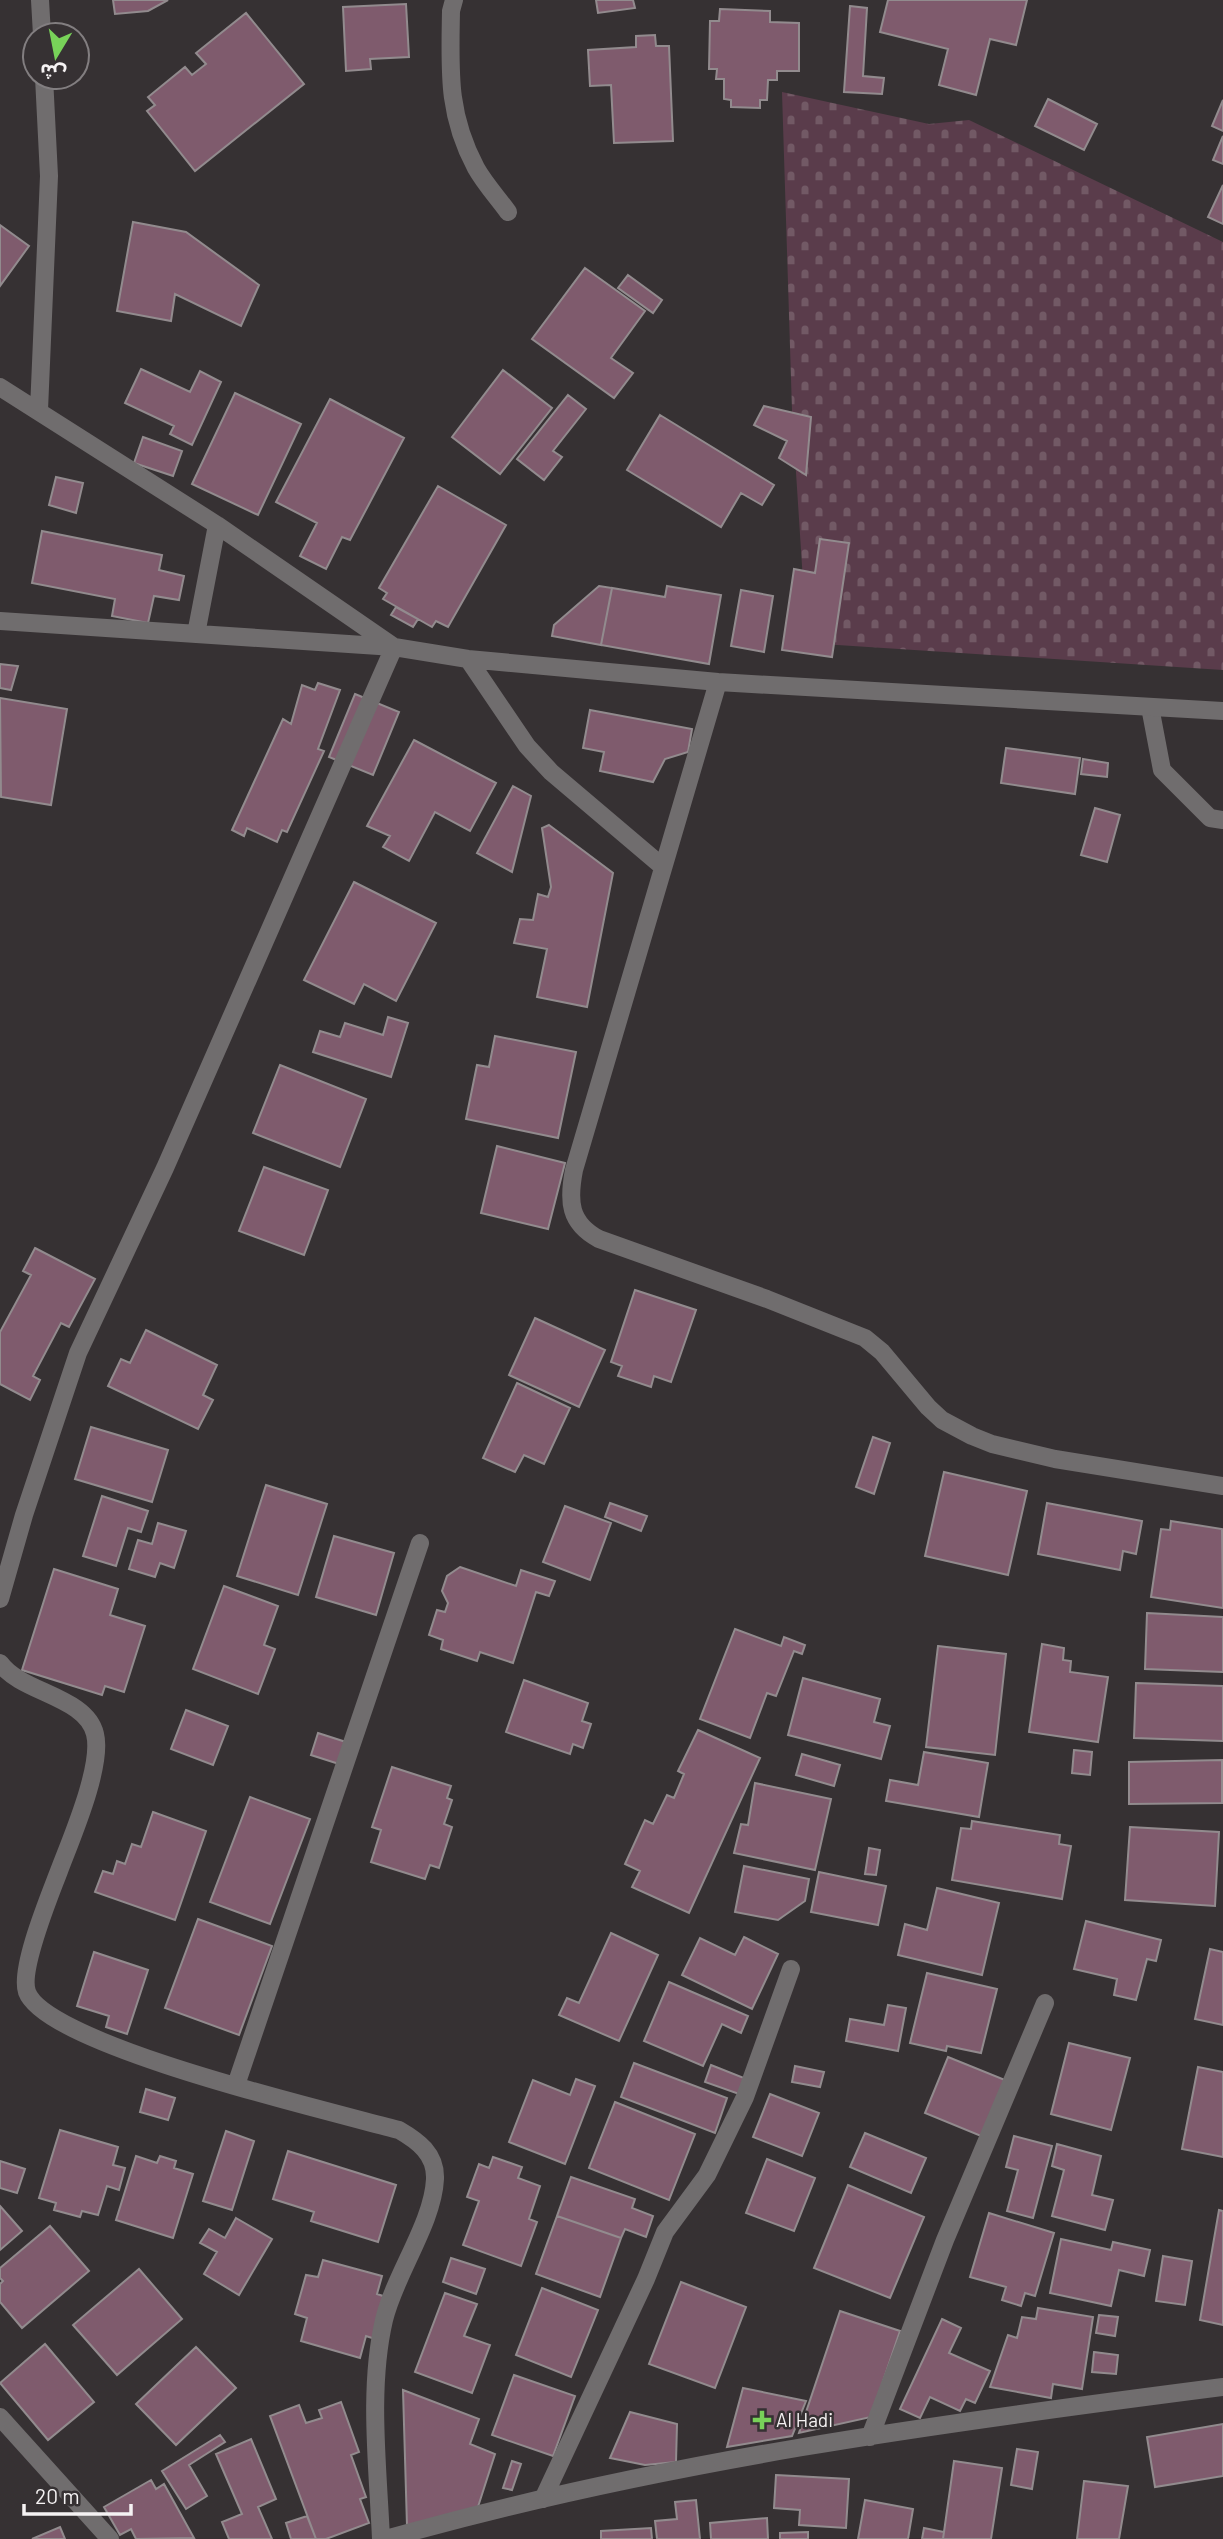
<svg xmlns="http://www.w3.org/2000/svg" width="1223" height="2539" font-family="Barlow,'Noto Sans Arabic',sans-serif">
<defs>
<pattern id="cemetery-stones" width="16" height="16" patternUnits="userSpaceOnUse" patternTransform="scale(1.75)"><rect width="16" height="16" fill="#5a3c4b"/><path d="M2 7V4a2 2 0 0 1 4 0v3zM10 15v-3a2 2 0 0 1 4 0v3z" fill="#725965"/></pattern>
</defs>
<rect width="100%" height="100%" fill="#363133"/>
<path fill="url(#cemetery-stones)" d="M 782,92 L 929,124 L 969,120 L 1223,242 L 1223,670 L 807,643 L 792,410 Z"/>
<path fill="#7f5b6d" stroke="#928b8e" stroke-width="2" d="M 113,0 L 168,0 L 148,11 L 115,14 Z
M 596,0 L 633,0 L 635,8 L 598,13 Z
M 888,0 L 1027,0 L 1016,45 L 990,39 L 976,95 L 939,85 L 948,49 L 880,32 Z
M 406,4 L 409,57 L 370,59 L 371,69 L 346,71 L 343,7 Z
M 850,6 L 867,8 L 863,76 L 884,78 L 882,94 L 844,92 Z
M 720,9 L 770,11 L 770,22 L 799,23 L 799,71 L 777,71 L 777,80 L 768,80 L 767,100 L 760,100 L 760,108 L 731,107 L 731,100 L 724,99 L 724,79 L 716,79 L 717,69 L 709,69 L 710,21 L 719,21 Z
M 246,13 L 304,84 L 195,171 L 147,111 L 155,105 L 148,97 L 185,67 L 192,75 L 206,64 L 196,53 Z
M 655,35 L 656,46 L 669,46 L 673,141 L 614,143 L 611,85 L 590,86 L 588,50 L 636,47 L 636,36 Z
M 1048,99 L 1097,124 L 1084,150 L 1035,126 Z
M 1223,100 L 1223,131 L 1212,126 Z
M 1223,136 L 1223,164 L 1213,160 Z
M 1223,185 L 1223,224 L 1208,217 Z
M 133,222 L 186,232 L 259,285 L 241,326 L 175,294 L 171,321 L 117,311 Z
M 0,225 L 29,246 L 0,286 Z
M 585,268 L 645,311 L 611,358 L 633,373 L 614,398 L 532,339 Z
M 628,275 L 662,300 L 653,313 L 618,288 Z
M 141,369 L 190,392 L 200,371 L 221,382 L 192,445 L 170,434 L 174,426 L 125,403 Z
M 503,370 L 552,408 L 500,474 L 452,437 Z
M 235,393 L 301,424 L 258,515 L 192,484 Z
M 568,395 L 586,409 L 553,451 L 562,457 L 544,480 L 517,459 Z
M 330,399 L 404,438 L 350,540 L 342,537 L 326,569 L 300,556 L 317,523 L 276,502 Z
M 764,406 L 811,417 L 806,475 L 779,458 L 787,441 L 754,425 Z
M 660,415 L 774,485 L 762,505 L 741,493 L 721,527 L 627,470 Z
M 143,437 L 182,451 L 173,476 L 134,463 Z
M 56,477 L 83,483 L 76,513 L 49,505 Z
M 438,486 L 506,525 L 448,627 L 436,621 L 432,627 L 383,599 L 387,593 L 379,588 Z
M 42,531 L 162,555 L 159,570 L 184,576 L 179,600 L 154,596 L 148,623 L 112,616 L 115,599 L 32,583 Z
M 820,539 L 849,543 L 832,657 L 782,650 L 794,569 L 815,573 Z
M 599,586 L 612,588 L 601,645 L 552,636 L 554,625 Z
M 667,586 L 721,595 L 709,664 L 601,645 L 612,588 L 665,597 Z
M 741,590 L 773,596 L 764,652 L 731,646 Z
M 396,607 L 418,619 L 413,627 L 391,615 Z
M 0,664 L 18,666 L 11,690 L 0,688 Z
M 318,683 L 340,690 L 318,749 L 324,751 L 287,832 L 282,830 L 277,842 L 247,828 L 244,836 L 232,830 L 283,719 L 291,724 L 302,685 L 315,690 Z
M 355,694 L 399,712 L 373,775 L 329,757 Z
M 0,698 L 67,709 L 51,805 L 1,797 Z
M 590,710 L 692,729 L 688,752 L 665,759 L 653,782 L 600,771 L 604,752 L 583,748 Z
M 414,740 L 496,783 L 470,831 L 435,812 L 409,861 L 383,847 L 390,836 L 367,826 Z
M 1006,748 L 1080,758 L 1075,794 L 1001,783 Z
M 1083,759 L 1108,763 L 1107,777 L 1081,774 Z
M 513,786 L 531,796 L 512,872 L 477,853 Z
M 1095,808 L 1120,815 L 1107,862 L 1081,855 Z
M 549,825 L 613,873 L 587,1007 L 537,997 L 547,949 L 514,943 L 520,919 L 533,920 L 538,894 L 548,897 L 551,887 L 542,828 Z
M 354,882 L 436,923 L 396,1001 L 364,984 L 354,1004 L 304,980 Z
M 388,1017 L 408,1023 L 391,1077 L 313,1052 L 320,1031 L 340,1037 L 345,1023 L 383,1035 Z
M 495,1036 L 576,1052 L 558,1138 L 466,1119 L 477,1065 L 489,1067 Z
M 280,1065 L 366,1099 L 340,1167 L 253,1133 Z
M 497,1146 L 565,1163 L 548,1229 L 481,1213 Z
M 264,1167 L 328,1190 L 304,1255 L 239,1231 Z
M 35,1248 L 95,1279 L 69,1327 L 61,1323 L 33,1376 L 40,1380 L 30,1400 L 0,1384 L 0,1332 L 31,1275 L 23,1271 Z
M 635,1290 L 696,1310 L 671,1382 L 654,1376 L 651,1387 L 618,1376 L 622,1366 L 611,1362 Z
M 535,1318 L 605,1350 L 579,1407 L 509,1375 Z
M 146,1330 L 217,1365 L 203,1395 L 213,1400 L 198,1429 L 108,1386 L 121,1359 L 130,1363 Z
M 517,1383 L 570,1408 L 544,1464 L 524,1455 L 515,1472 L 483,1458 Z
M 91,1427 L 168,1450 L 152,1502 L 75,1479 Z
M 873,1437 L 890,1443 L 874,1494 L 856,1487 Z
M 944,1472 L 1027,1491 L 1008,1575 L 925,1556 Z
M 266,1485 L 327,1504 L 298,1595 L 237,1576 Z
M 102,1496 L 148,1511 L 141,1532 L 128,1528 L 116,1566 L 83,1556 Z
M 610,1503 L 647,1516 L 641,1531 L 605,1517 Z
M 1047,1503 L 1142,1521 L 1136,1554 L 1123,1551 L 1120,1570 L 1038,1554 Z
M 565,1506 L 611,1523 L 590,1580 L 543,1562 Z
M 1171,1521 L 1222,1529 L 1223,1608 L 1151,1597 L 1161,1529 L 1170,1530 Z
M 158,1523 L 186,1531 L 174,1568 L 160,1563 L 155,1577 L 129,1569 L 138,1540 L 152,1544 Z
M 334,1536 L 394,1553 L 376,1615 L 316,1597 Z
M 460,1567 L 516,1586 L 521,1570 L 555,1581 L 549,1596 L 536,1592 L 513,1663 L 480,1652 L 477,1661 L 441,1649 L 443,1640 L 429,1635 L 437,1610 L 445,1612 L 448,1603 L 442,1591 L 447,1576 Z
M 54,1569 L 118,1589 L 110,1615 L 145,1626 L 124,1692 L 105,1686 L 102,1695 L 22,1670 Z
M 224,1586 L 278,1606 L 264,1645 L 275,1649 L 258,1694 L 193,1669 Z
M 1147,1613 L 1223,1617 L 1223,1672 L 1145,1669 Z
M 735,1629 L 781,1646 L 784,1637 L 805,1645 L 802,1654 L 794,1651 L 776,1696 L 767,1693 L 750,1738 L 700,1719 Z
M 1042,1644 L 1064,1648 L 1063,1660 L 1071,1661 L 1070,1672 L 1108,1677 L 1098,1742 L 1029,1732 Z
M 938,1646 L 1006,1654 L 995,1755 L 926,1747 Z
M 803,1678 L 880,1699 L 874,1722 L 890,1726 L 881,1759 L 788,1735 Z
M 524,1680 L 588,1703 L 582,1721 L 591,1724 L 583,1748 L 573,1744 L 570,1754 L 506,1732 Z
M 1136,1683 L 1223,1686 L 1223,1741 L 1134,1738 Z
M 186,1710 L 228,1726 L 213,1765 L 171,1749 Z
M 698,1730 L 760,1758 L 689,1913 L 632,1887 L 640,1871 L 625,1864 L 645,1820 L 653,1824 L 667,1795 L 674,1798 L 684,1774 L 678,1771 Z
M 318,1733 L 349,1743 L 342,1765 L 311,1755 Z
M 1074,1750 L 1092,1752 L 1090,1775 L 1072,1773 Z
M 924,1752 L 988,1763 L 979,1817 L 886,1801 L 890,1780 L 918,1785 Z
M 802,1754 L 840,1765 L 834,1786 L 796,1775 Z
M 1222,1760 L 1222,1803 L 1129,1804 L 1129,1762 Z
M 392,1767 L 451,1786 L 447,1798 L 452,1800 L 444,1824 L 452,1827 L 439,1868 L 430,1865 L 425,1879 L 371,1862 L 381,1830 L 372,1827 Z
M 755,1783 L 831,1799 L 815,1870 L 734,1853 L 741,1824 L 748,1825 Z
M 250,1797 L 310,1819 L 270,1924 L 210,1902 Z
M 153,1812 L 206,1831 L 175,1920 L 95,1892 L 103,1871 L 113,1874 L 117,1861 L 125,1864 L 132,1844 L 141,1847 Z
M 972,1821 L 1060,1835 L 1059,1844 L 1071,1846 L 1062,1899 L 952,1880 L 961,1828 L 971,1829 Z
M 1130,1827 L 1219,1832 L 1215,1906 L 1125,1900 Z
M 869,1848 L 880,1850 L 876,1875 L 865,1874 Z
M 744,1866 L 809,1879 L 805,1901 L 778,1920 L 735,1912 Z
M 819,1872 L 886,1886 L 878,1925 L 811,1912 Z
M 937,1888 L 999,1903 L 982,1975 L 898,1955 L 905,1924 L 927,1930 Z
M 198,1919 L 272,1946 L 239,2035 L 165,2008 Z
M 1086,1921 L 1161,1940 L 1156,1961 L 1147,1959 L 1136,2000 L 1114,1995 L 1117,1979 L 1074,1969 Z
M 611,1933 L 658,1955 L 619,2041 L 559,2015 L 567,1998 L 579,2003 Z
M 744,1937 L 778,1954 L 752,2009 L 682,1975 L 700,1938 L 735,1955 Z
M 1210,1949 L 1223,1952 L 1223,2025 L 1195,2019 Z
M 94,1952 L 148,1970 L 127,2034 L 106,2027 L 109,2016 L 77,2006 Z
M 927,1973 L 997,1989 L 981,2053 L 947,2046 L 946,2051 L 910,2043 Z
M 669,1982 L 748,2016 L 741,2033 L 722,2024 L 703,2066 L 644,2041 Z
M 888,2005 L 906,2008 L 898,2051 L 846,2041 L 850,2019 L 884,2025 Z
M 1069,2043 L 1130,2058 L 1111,2130 L 1051,2114 Z
M 948,2057 L 1005,2080 L 981,2136 L 925,2113 Z
M 634,2063 L 727,2098 L 715,2133 L 621,2097 Z
M 711,2065 L 744,2078 L 739,2094 L 705,2082 Z
M 795,2066 L 824,2072 L 820,2087 L 792,2082 Z
M 1198,2067 L 1223,2072 L 1223,2157 L 1182,2149 Z
M 576,2079 L 595,2086 L 565,2164 L 509,2142 L 533,2080 L 570,2095 Z
M 146,2089 L 175,2098 L 168,2120 L 140,2112 Z
M 770,2094 L 819,2113 L 802,2156 L 753,2137 Z
M 615,2102 L 695,2134 L 669,2200 L 589,2168 Z
M 60,2130 L 118,2147 L 113,2165 L 125,2168 L 119,2190 L 107,2186 L 98,2215 L 82,2211 L 80,2217 L 54,2210 L 56,2203 L 39,2198 Z
M 226,2131 L 254,2141 L 232,2210 L 203,2201 Z
M 865,2133 L 926,2158 L 911,2193 L 850,2167 Z
M 1014,2136 L 1052,2146 L 1033,2218 L 1007,2211 L 1018,2170 L 1006,2167 Z
M 1057,2144 L 1101,2156 L 1092,2195 L 1113,2200 L 1105,2230 L 1052,2216 L 1064,2170 L 1052,2166 Z
M 288,2151 L 396,2185 L 378,2242 L 311,2221 L 314,2212 L 273,2199 Z
M 136,2156 L 157,2163 L 160,2156 L 176,2161 L 174,2168 L 193,2174 L 173,2238 L 116,2220 Z
M 493,2157 L 522,2167 L 518,2178 L 540,2186 L 529,2219 L 537,2222 L 521,2266 L 463,2245 L 479,2201 L 467,2197 L 479,2164 L 489,2168 Z
M 767,2159 L 815,2178 L 794,2231 L 746,2213 Z
M 0,2161 L 25,2169 L 17,2193 L 0,2188 Z
M 571,2177 L 635,2199 L 632,2208 L 653,2216 L 646,2237 L 625,2229 L 621,2238 L 557,2216 Z
M 848,2185 L 924,2217 L 890,2298 L 814,2268 Z
M 0,2206 L 22,2231 L 0,2250 Z
M 1219,2210 L 1223,2211 L 1223,2325 L 1200,2320 Z
M 989,2213 L 1054,2233 L 1035,2296 L 1025,2293 L 1021,2306 L 1002,2300 L 1006,2287 L 970,2277 Z
M 557,2216 L 621,2238 L 600,2297 L 536,2274 Z
M 236,2218 L 272,2239 L 239,2295 L 204,2274 L 217,2252 L 200,2243 L 209,2229 L 225,2238 Z
M 50,2226 L 89,2271 L 22,2328 L 0,2302 L 0,2284 L 3,2281 L 0,2278 L 0,2268 Z
M 1061,2239 L 1111,2250 L 1113,2242 L 1150,2250 L 1144,2276 L 1119,2270 L 1111,2306 L 1050,2293 Z
M 1163,2256 L 1192,2261 L 1185,2305 L 1156,2301 Z
M 451,2258 L 485,2269 L 476,2294 L 443,2282 Z
M 323,2260 L 382,2276 L 377,2294 L 386,2297 L 375,2339 L 366,2336 L 360,2358 L 301,2341 L 307,2318 L 295,2314 L 306,2275 L 318,2277 Z
M 139,2269 L 182,2319 L 117,2375 L 73,2325 Z
M 681,2282 L 746,2307 L 715,2388 L 649,2364 Z
M 542,2288 L 598,2310 L 571,2377 L 516,2355 Z
M 445,2293 L 477,2304 L 464,2336 L 490,2345 L 472,2393 L 415,2372 Z
M 1038,2308 L 1093,2317 L 1082,2389 L 1053,2384 L 1051,2398 L 990,2387 L 1008,2335 L 1017,2338 L 1022,2317 L 1036,2319 Z
M 840,2311 L 900,2331 L 871,2417 L 799,2433 Z
M 1099,2315 L 1118,2317 L 1115,2336 L 1096,2333 Z
M 942,2319 L 961,2328 L 949,2353 L 990,2371 L 975,2403 L 966,2399 L 960,2411 L 930,2397 L 920,2418 L 900,2409 Z
M 45,2344 L 94,2402 L 48,2440 L 0,2383 Z
M 196,2347 L 236,2388 L 176,2445 L 136,2404 Z
M 1094,2352 L 1118,2355 L 1116,2374 L 1092,2372 Z
M 514,2375 L 575,2396 L 553,2456 L 492,2435 Z
M 743,2388 L 806,2401 L 792,2436 L 727,2447 Z
M 403,2390 L 479,2419 L 470,2444 L 495,2454 L 476,2513 L 407,2526 Z
M 341,2402 L 359,2452 L 351,2455 L 366,2497 L 360,2499 L 369,2523 L 326,2539 L 316,2539 L 270,2416 L 299,2405 L 306,2423 L 322,2418 L 319,2410 Z
M 630,2412 L 677,2424 L 676,2462 L 645,2465 L 610,2458 Z
M 1223,2424 L 1223,2476 L 1155,2487 L 1147,2437 Z
M 220,2435 L 225,2442 L 189,2465 L 207,2496 L 186,2509 L 162,2471 Z
M 251,2439 L 276,2499 L 258,2507 L 272,2539 L 229,2539 L 222,2522 L 242,2514 L 216,2454 Z
M 1017,2449 L 1038,2452 L 1032,2489 L 1011,2485 Z
M 512,2461 L 521,2464 L 512,2490 L 503,2488 Z
M 954,2461 L 1002,2468 L 991,2539 L 943,2539 Z
M 776,2475 L 849,2479 L 846,2528 L 799,2525 L 800,2510 L 774,2508 Z
M 151,2480 L 156,2489 L 164,2484 L 194,2538 L 136,2539 L 131,2529 L 120,2535 L 104,2507 Z
M 1084,2481 L 1128,2486 L 1119,2539 L 1077,2539 Z
M 696,2500 L 700,2539 L 657,2539 L 655,2521 L 677,2519 L 675,2502 Z
M 865,2500 L 913,2509 L 908,2539 L 858,2539 Z
M 307,2516 L 316,2539 L 291,2539 L 286,2523 Z
M 767,2518 L 768,2539 L 711,2539 L 710,2523 Z
M 60,2527 L 65,2539 L 32,2539 Z
M 651,2528 L 652,2539 L 601,2539 L 601,2531 Z
M 924,2528 L 944,2532 L 943,2539 L 922,2539 Z
M 808,2532 L 808,2539 L 780,2539 L 780,2533 Z"/>
<g fill="none" stroke-linecap="round" stroke-linejoin="round">
<path stroke="#706d6e" stroke-width="18" d="M 1150,707 L 1162,770 L 1210,818 L 1223,820"/>
<path stroke="#706d6e" stroke-width="18" d="M 40,0 L 42,35
M 454,0 L 451,11 C 450,71 447,114 476,168 C 485,184 498,198 508,212
M 0,387 L 217,525 L 394,647 L 165,1168 L 78,1353 L 24,1515 L 0,1599
M 39,410 L 49,176 L 44,77
M 0,621 L 394,647 L 468,659 L 718,682 L 1223,711
M 196,634 L 217,525
M 468,659 L 527,746 L 551,772 L 663,867
M 718,682 L 574,1170 C 568,1201 569,1223 599,1239 L 767,1299 L 865,1338 L 882,1352 L 928,1407 L 942,1420 L 972,1436 L 992,1444 L 1055,1459 L 1223,1486
M 0,1663 C 21,1693 86,1696 95,1734 C 103,1766 71,1839 59,1871 C 50,1895 19,1969 27,1992 C 47,2046 337,2113 399,2130 C 418,2141 436,2154 435,2179 C 433,2223 395,2274 384,2320 C 368,2389 378,2468 381,2539
M 236,2085 L 420,1543
M 0,2417 L 110,2539
M 870,2437 L 945,2240 L 1045,2003
M 543,2499 L 646,2279 L 665,2232 L 707,2175 L 745,2097 L 791,1969
M 386,2539 C 659,2461 942,2423 1223,2387"/>
</g>
<path fill="#78d259" stroke="#363133" stroke-width="2.5" d="M758.5 2409.5h7v7h7v7h-7v7h-7v-7h-7v-7h7z"/>
<g text-anchor="middle" stroke-width="5" stroke-linejoin="round" paint-order="stroke">
<g font-size="19" fill="#f5f2f3" stroke="#363133" text-anchor="start">
<text x="776" y="2427">Al Hadi</text>
</g>
</g>
<g transform="translate(56 56) rotate(190)"><circle r="33" fill="#363133" stroke="#827e80" stroke-width="2"/>
<path d="M0-5L12 26L0 18L-12 26Z" fill="#78d259"/>
<text y="-10" font-size="19" font-weight="bold" text-anchor="middle" fill="#f5f2f3">ش</text>
</g>
<path d="M24 2504v10h107v-10" fill="none" stroke="#f5f2f3" stroke-width="3.5"/>
<text x="35" y="2504" font-size="21" fill="#f5f2f3" stroke="#363133" stroke-width="5" paint-order="stroke">20 m</text>
</svg>
